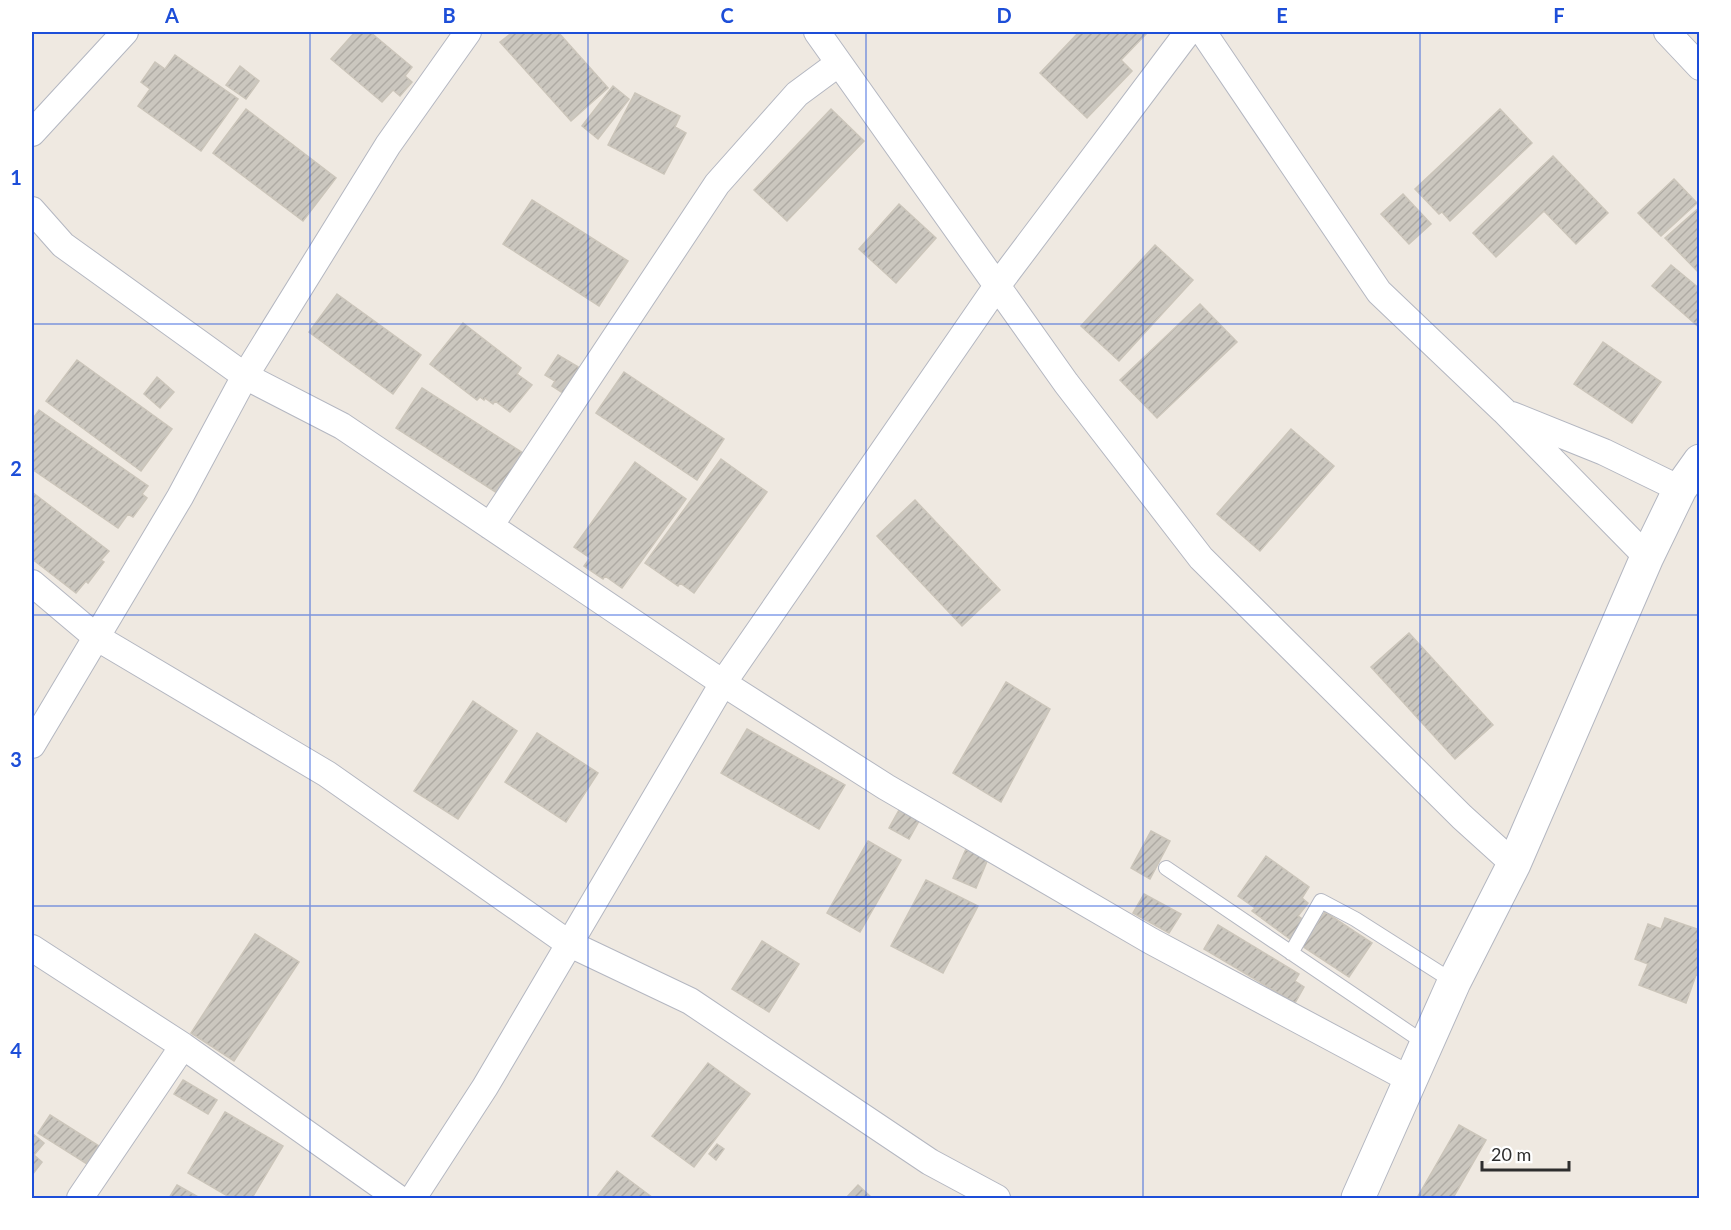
<svg xmlns="http://www.w3.org/2000/svg" width="1731" height="1230" font-family="Lato,sans-serif">
<defs>
<pattern id="building-hatch" width="6" height="6" patternUnits="userSpaceOnUse" patternTransform="scale(1.5)"><rect width="6" height="6" fill="#cbc7bf"/><path d="M-1 1l2-2M0 6l6-6M5 7l2-2" fill="none" stroke="#afaba4"/></pattern>
</defs>
<rect width="100%" height="100%" fill="#efe9e1"/>
<path fill="url(#building-hatch)" stroke="#cbc5ba" stroke-width="1.5" d="M 355,32 L 370,32 L 412,67 L 405,76 L 412,82 L 400,96 L 393,90 L 382,102 L 331,59 Z
M 513,32 L 558,32 L 608,88 L 571,121 L 500,42 Z
M 1079,32 L 1148,32 L 1121,60 L 1132,71 L 1087,118 L 1040,73 Z
M 175,55 L 238,99 L 201,151 L 138,106 L 150,89 L 141,82 L 155,62 L 165,69 Z
M 240,66 L 259,81 L 246,99 L 226,85 Z
M 613,86 L 629,99 L 598,139 L 582,126 Z
M 635,93 L 680,116 L 675,127 L 686,133 L 664,174 L 608,145 Z
M 246,109 L 336,178 L 303,221 L 213,153 Z
M 831,109 L 864,141 L 787,221 L 754,190 Z
M 1500,109 L 1532,143 L 1450,221 L 1442,212 L 1439,214 L 1415,189 Z
M 1553,156 L 1608,213 L 1576,244 L 1544,211 L 1496,257 L 1473,233 Z
M 1674,179 L 1697,203 L 1661,236 L 1638,213 Z
M 1403,194 L 1431,224 L 1409,244 L 1381,214 Z
M 532,200 L 628,261 L 599,306 L 503,244 Z
M 899,204 L 936,238 L 896,283 L 859,249 Z
M 1700,207 L 1700,274 L 1665,238 Z
M 1155,245 L 1193,280 L 1119,361 L 1081,326 Z
M 1671,265 L 1700,289 L 1700,328 L 1652,286 Z
M 337,294 L 421,355 L 393,394 L 309,332 Z
M 1200,304 L 1237,342 L 1157,418 L 1120,380 Z
M 463,323 L 521,368 L 517,374 L 532,385 L 510,412 L 495,401 L 493,404 L 485,398 L 484,400 L 480,397 L 477,400 L 430,364 Z
M 1603,342 L 1661,382 L 1632,423 L 1574,384 Z
M 558,355 L 585,371 L 569,397 L 552,386 L 555,381 L 545,375 Z
M 77,360 L 172,429 L 141,471 L 46,401 Z
M 624,372 L 724,439 L 697,480 L 596,413 Z
M 157,377 L 174,392 L 160,408 L 144,394 Z
M 422,388 L 523,453 L 497,493 L 396,428 Z
M 39,410 L 148,486 L 142,494 L 147,498 L 133,517 L 128,514 L 118,528 L 32,469 L 32,420 Z
M 1291,429 L 1334,466 L 1260,551 L 1217,514 Z
M 721,459 L 767,492 L 694,593 L 680,583 L 678,586 L 645,563 Z
M 635,462 L 686,499 L 622,588 L 605,576 L 603,579 L 584,566 L 590,558 L 574,547 Z
M 32,492 L 109,551 L 101,560 L 104,562 L 88,583 L 86,581 L 76,593 L 32,559 Z
M 915,500 L 1000,590 L 962,626 L 877,536 Z
M 1409,633 L 1493,725 L 1455,759 L 1371,667 Z
M 1006,682 L 1050,709 L 1001,802 L 953,773 Z
M 473,701 L 517,731 L 458,819 L 414,791 Z
M 747,729 L 845,785 L 819,829 L 721,773 Z
M 537,733 L 598,773 L 566,822 L 505,782 Z
M 899,810 L 919,821 L 909,839 L 889,828 Z
M 1151,831 L 1170,841 L 1150,879 L 1131,868 Z
M 868,841 L 901,860 L 860,932 L 827,913 Z
M 966,849 L 988,859 L 976,888 L 953,878 Z
M 1266,856 L 1309,887 L 1302,898 L 1308,903 L 1298,916 L 1304,920 L 1290,939 L 1252,911 L 1255,908 L 1238,896 Z
M 926,880 L 978,906 L 943,973 L 891,946 Z
M 1144,894 L 1181,914 L 1169,933 L 1133,913 Z
M 1325,912 L 1372,943 L 1349,977 L 1302,946 Z
M 1665,918 L 1700,930 L 1700,976 L 1696,975 L 1686,1003 L 1639,985 L 1648,964 L 1635,959 L 1648,924 L 1661,929 Z
M 1218,925 L 1299,974 L 1295,981 L 1304,987 L 1295,1003 L 1204,949 Z
M 255,934 L 299,962 L 234,1061 L 191,1033 Z
M 762,941 L 799,964 L 769,1012 L 732,989 Z
M 708,1063 L 750,1094 L 694,1167 L 652,1136 Z
M 183,1080 L 217,1100 L 208,1114 L 174,1094 Z
M 225,1112 L 283,1146 L 252,1198 L 231,1198 L 188,1173 Z
M 50,1115 L 99,1146 L 87,1164 L 38,1133 Z
M 1459,1125 L 1486,1140 L 1453,1198 L 1417,1198 Z
M 32,1133 L 44,1143 L 34,1155 L 42,1162 L 32,1175 Z
M 717,1144 L 724,1149 L 716,1160 L 709,1154 Z
M 617,1171 L 653,1198 L 596,1198 Z
M 177,1185 L 200,1198 L 169,1198 Z
M 858,1185 L 872,1198 L 846,1198 Z"/>
<g fill="none" stroke-linecap="round" stroke-linejoin="round">
<defs>
<path id="lane" d="M 1166,868 L 1426,1044
M 1291,953 L 1321,901 L 1355,919 L 1454,982"/>
<path id="street" d="M 817,32 L 1066,383 L 1201,558 L 1462,817 L 1514,864
M 1203,32 L 1379,292 L 1504,411 L 1647,557
M 1667,32 L 1700,67
M 32,133 L 125,32
M 32,210 L 63,245 L 245,376 L 342,426 L 723,683 L 886,787 L 1151,941 L 1409,1079
M 1512,415 L 1604,452 L 1680,489
M 490,526 L 717,184 L 797,94 L 839,63
M 32,583 L 96,637 L 327,774 L 568,943 L 690,1001 L 930,1162 L 997,1198
M 32,745 L 180,497 L 245,376 L 388,145 L 468,32
M 32,948 L 183,1046 L 398,1198
M 80,1198 L 183,1046
M 413,1198 L 485,1087 L 723,683 L 997,286 L 1188,32"/>
<path id="secondary" d="M 1358,1198 L 1454,982 L 1514,864 L 1647,557 L 1680,489 L 1700,461"/>
</defs>
<use href="#lane" stroke="#b4b7c1" stroke-width="16"/>
<use href="#street" stroke="#b4b7c1" stroke-width="28"/>
<use href="#secondary" stroke="#b4b7c1" stroke-width="35"/>
<use href="#lane" stroke="#fff" stroke-width="14"/>
<use href="#street" stroke="#fff" stroke-width="26"/>
<use href="#secondary" stroke="#fff" stroke-width="33"/>
</g>
<path fill="none" stroke="#1d4ed8" stroke-width="1.5" stroke-opacity="0.55" d="M 310,32 L 310,1198M 588,32 L 588,1198M 866,32 L 866,1198M 1143,32 L 1143,1198M 1420,32 L 1420,1198M 32,324 L 1700,324M 32,615 L 1700,615M 32,906 L 1700,906"/>
<rect width="1731" height="1230" fill="none" stroke="#ffffff" stroke-width="66"/>
<path d="M1482 1161v9h87v-9" fill="none" stroke="#2e2e2e" stroke-width="3"/>
<text x="1491" y="1161" font-size="18" fill="#2e2e2e" stroke="#ffffff" stroke-width="4.5" paint-order="stroke">20 m</text>
<rect x="33" y="33" width="1665" height="1164" fill="none" stroke="#1d4ed8" stroke-width="2"/>
<g font-size="20" text-anchor="middle" font-weight="bold" fill="#1d4ed8">
<text x="172" y="23">A</text>
<text x="449" y="23">B</text>
<text x="727" y="23">C</text>
<text x="1004" y="23">D</text>
<text x="1282" y="23">E</text>
<text x="1559" y="23">F</text>
<text x="16" y="185">1</text>
<text x="16" y="476">2</text>
<text x="16" y="767">3</text>
<text x="16" y="1058">4</text>
</g>
</svg>
